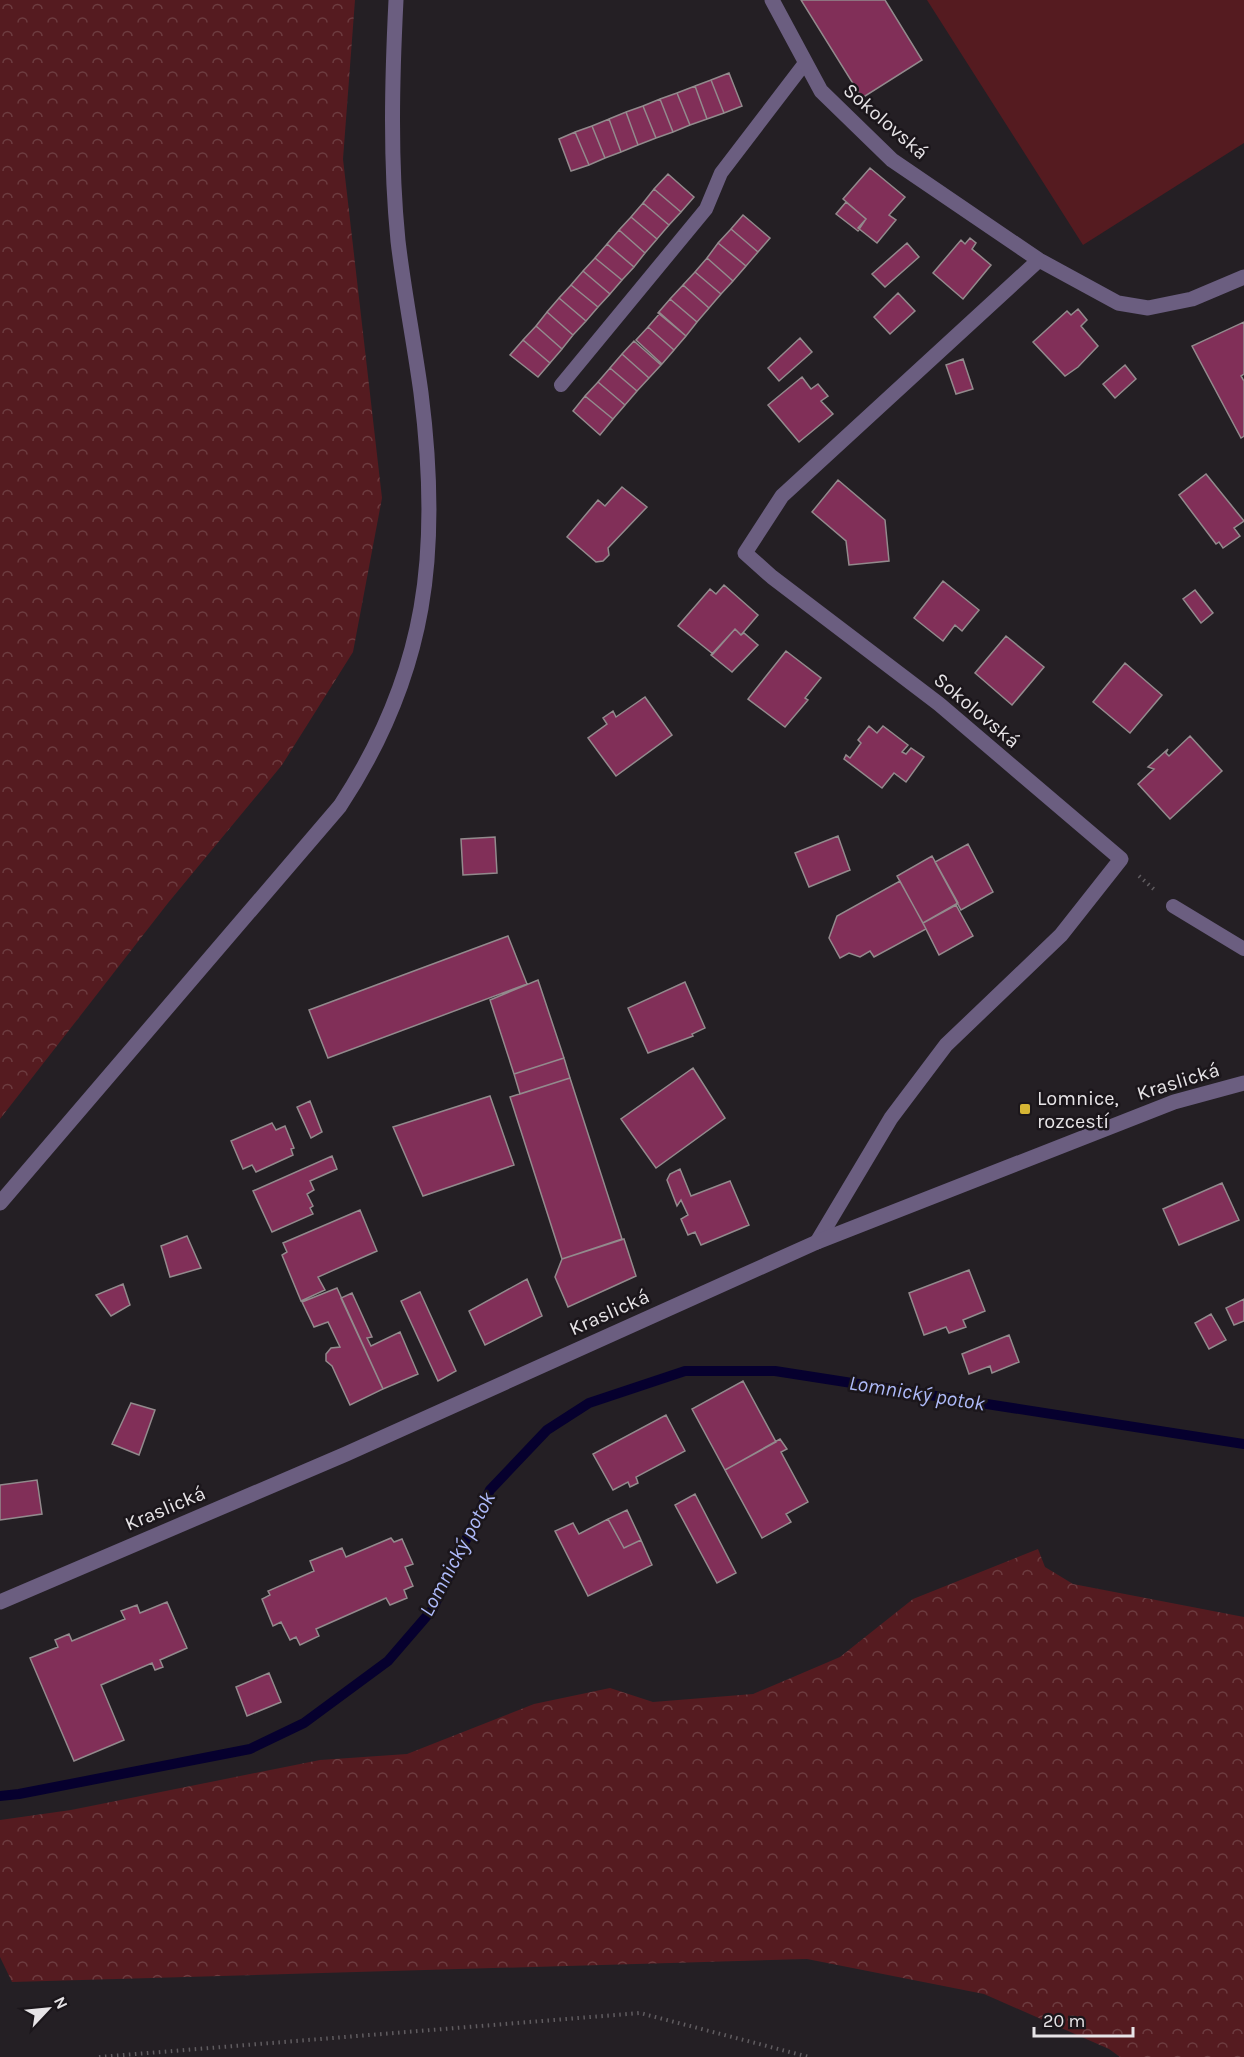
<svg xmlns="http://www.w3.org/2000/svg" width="1244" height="2057" font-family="Karla,sans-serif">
<defs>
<pattern id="forest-crowns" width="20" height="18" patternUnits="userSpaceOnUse" patternTransform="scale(1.5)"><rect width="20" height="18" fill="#551b20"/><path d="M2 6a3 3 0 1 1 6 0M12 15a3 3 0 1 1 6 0" fill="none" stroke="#6d3c40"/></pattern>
</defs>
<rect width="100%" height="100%" fill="#241f24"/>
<path fill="#551b20" d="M 927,0 L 1244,0 L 1244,143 L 1083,245 Z"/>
<path fill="url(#forest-crowns)" d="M 0,0 L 355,0 L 343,159 L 382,498 L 353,652 L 282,765 L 168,903 L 0,1119 Z
M 1038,1549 L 1045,1567 L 1073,1584 L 1244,1617 L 1244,2057 L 1120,2057 L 1109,2049 L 984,1994 L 807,1959 L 12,1982 L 0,1957 L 0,1820 L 71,1810 L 320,1760 L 407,1754 L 534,1704 L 610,1688 L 653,1702 L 753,1694 L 840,1657 L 913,1599 Z"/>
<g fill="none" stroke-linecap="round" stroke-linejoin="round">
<path stroke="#06002e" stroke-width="10" d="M 0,1796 L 19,1794 L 250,1749 L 304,1723 L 388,1661 L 432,1610 L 490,1490 L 547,1430 L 589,1403 L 685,1371 L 775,1371 L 1244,1444"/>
</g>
<path fill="#812f58" stroke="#938a8d" stroke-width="1.5" d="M 801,0 L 885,0 L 922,60 L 862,98 Z
M 729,73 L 742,106 L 724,113 L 711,80 Z
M 711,80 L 724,113 L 707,119 L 695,86 Z
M 695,86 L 707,119 L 690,125 L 677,93 Z
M 677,93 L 690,125 L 673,132 L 660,99 Z
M 660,99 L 673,132 L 656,138 L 643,106 Z
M 643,106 L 656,138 L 638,145 L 626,112 Z
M 626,112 L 638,145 L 621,152 L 609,119 Z
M 609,119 L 621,152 L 605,158 L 592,126 Z
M 592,126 L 605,158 L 589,165 L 575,132 Z
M 575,132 L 589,165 L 571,171 L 559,139 Z
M 870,168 L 905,197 L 889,215 L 896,220 L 877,243 L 858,228 L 866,219 L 843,199 Z
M 668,174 L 694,197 L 681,212 L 654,189 Z
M 654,189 L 681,212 L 669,225 L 643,203 Z
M 846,202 L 866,219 L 858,231 L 836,214 Z
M 643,203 L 669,225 L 657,239 L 631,217 Z
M 743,215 L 770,238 L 758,252 L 731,229 Z
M 631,217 L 657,239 L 645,253 L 619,230 Z
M 731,229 L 758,252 L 746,266 L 718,243 Z
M 619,230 L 645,253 L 634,267 L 607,244 Z
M 970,238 L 976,243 L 972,249 L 991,265 L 963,299 L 933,273 L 961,240 L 965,244 Z
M 718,243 L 746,266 L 733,281 L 707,258 Z
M 907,243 L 919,257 L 885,287 L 872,274 Z
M 607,244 L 634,267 L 622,280 L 595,258 Z
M 595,258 L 622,280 L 610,294 L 583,271 Z
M 707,258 L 733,281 L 721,294 L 695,272 Z
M 583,271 L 610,294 L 598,307 L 571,285 Z
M 695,272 L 721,294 L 709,308 L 683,285 Z
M 571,285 L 598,307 L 586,321 L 559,298 Z
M 683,285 L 709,308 L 697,322 L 670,299 Z
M 898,293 L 915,311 L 890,334 L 874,317 Z
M 559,298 L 586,321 L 573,335 L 547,312 Z
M 670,299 L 697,322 L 686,336 L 658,313 Z
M 1078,309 L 1087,320 L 1081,326 L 1098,346 L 1078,367 L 1065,376 L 1033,342 L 1067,311 L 1071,315 Z
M 547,312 L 573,335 L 562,349 L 536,326 Z
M 660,313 L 686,336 L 674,350 L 648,327 Z
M 1244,322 L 1244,374 L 1241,376 L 1244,381 L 1244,436 L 1241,438 L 1192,346 Z
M 536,326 L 562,349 L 550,363 L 523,340 Z
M 648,327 L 674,350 L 662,364 L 636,340 Z
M 800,338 L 812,352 L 779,381 L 768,368 Z
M 523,340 L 550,363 L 538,377 L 510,355 Z
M 634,341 L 661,365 L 649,378 L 622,354 Z
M 622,354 L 649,378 L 637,391 L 610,368 Z
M 963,359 L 973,389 L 956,394 L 946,365 Z
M 1125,365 L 1136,379 L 1115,398 L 1103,384 Z
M 610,368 L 637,391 L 625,405 L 598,382 Z
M 802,377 L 811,389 L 818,384 L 828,396 L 821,401 L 833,414 L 799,442 L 768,405 Z
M 598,382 L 625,405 L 613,419 L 585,396 Z
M 585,396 L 613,419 L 600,435 L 573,411 Z
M 1206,474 L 1244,521 L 1234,528 L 1240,536 L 1223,548 L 1219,542 L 1216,544 L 1179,495 Z
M 838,480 L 885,520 L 889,561 L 849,565 L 846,541 L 812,512 Z
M 622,487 L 647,507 L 608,548 L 609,555 L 603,561 L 596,562 L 567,537 L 598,500 L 605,506 Z
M 943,581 L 979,610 L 962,631 L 955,625 L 943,641 L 914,618 Z
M 724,585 L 758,615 L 741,635 L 735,629 L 713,654 L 678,626 L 710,589 L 716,594 Z
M 1195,590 L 1213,613 L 1201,623 L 1183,599 Z
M 735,629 L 741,635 L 744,633 L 758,645 L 732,672 L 711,655 Z
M 1006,636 L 1044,667 L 1012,705 L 975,673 Z
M 786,651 L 821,678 L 805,698 L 808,700 L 785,727 L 748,699 Z
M 1125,663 L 1162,695 L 1130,733 L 1093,702 Z
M 645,697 L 672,735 L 616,776 L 588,738 L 607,724 L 603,718 L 613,711 L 616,717 Z
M 869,726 L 877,733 L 883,726 L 908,745 L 902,752 L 906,754 L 911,748 L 924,757 L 906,782 L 894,773 L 882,788 L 844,759 L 846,755 L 850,758 L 861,743 L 858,740 Z
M 1190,736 L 1222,771 L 1170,819 L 1138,784 L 1154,769 L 1148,767 L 1168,749 L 1166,753 L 1169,756 Z
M 838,836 L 850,870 L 809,887 L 795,853 Z
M 495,837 L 497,873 L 463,875 L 461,839 Z
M 968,844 L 993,892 L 961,910 L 935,862 Z
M 932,856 L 958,903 L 923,923 L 897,876 Z
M 900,881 L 926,929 L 874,957 L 870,951 L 860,957 L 849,953 L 840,958 L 829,938 L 837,916 Z
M 956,905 L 973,936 L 939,955 L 923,923 Z
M 508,936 L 527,984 L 328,1058 L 309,1010 Z
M 538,980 L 564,1058 L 514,1074 L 490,1000 Z
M 685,982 L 705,1028 L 692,1034 L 693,1036 L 648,1053 L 628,1008 Z
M 564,1058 L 570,1078 L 520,1094 L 514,1074 Z
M 693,1068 L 725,1118 L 656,1168 L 621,1119 Z
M 570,1078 L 622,1239 L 562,1259 L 510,1097 Z
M 490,1096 L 514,1165 L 423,1196 L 393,1127 Z
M 310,1101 L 322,1132 L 311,1138 L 297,1107 Z
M 272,1123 L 276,1130 L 285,1126 L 294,1148 L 291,1149 L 293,1155 L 256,1172 L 252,1165 L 243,1169 L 231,1141 Z
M 332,1156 L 337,1169 L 310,1181 L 314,1190 L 307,1194 L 313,1206 L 310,1208 L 313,1214 L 272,1232 L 253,1191 Z
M 680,1169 L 691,1196 L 730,1181 L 749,1225 L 701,1245 L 695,1232 L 688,1235 L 681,1219 L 688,1215 L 681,1200 L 677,1206 L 667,1180 L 670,1174 Z
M 1222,1183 L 1239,1220 L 1179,1245 L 1163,1209 Z
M 360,1210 L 377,1251 L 318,1277 L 325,1290 L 301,1301 L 282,1255 L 287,1252 L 283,1243 Z
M 187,1236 L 201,1268 L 170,1277 L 161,1246 Z
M 624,1239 L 636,1276 L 568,1307 L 555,1277 L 562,1259 Z
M 969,1270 L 985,1311 L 963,1320 L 966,1327 L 949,1333 L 946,1327 L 924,1335 L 909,1293 Z
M 527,1279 L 542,1316 L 485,1345 L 469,1311 Z
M 123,1284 L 130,1305 L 111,1316 L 96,1295 Z
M 337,1288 L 383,1389 L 350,1405 L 332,1366 L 326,1361 L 326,1354 L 331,1348 L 340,1347 L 328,1322 L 314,1327 L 302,1302 Z
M 420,1292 L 456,1371 L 438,1381 L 401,1301 Z
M 352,1293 L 372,1337 L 367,1338 L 371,1346 L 400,1332 L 418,1374 L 383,1389 L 341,1298 Z
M 1244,1299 L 1244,1321 L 1234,1325 L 1226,1308 Z
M 1211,1314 L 1226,1340 L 1209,1349 L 1195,1323 Z
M 1009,1335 L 1019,1362 L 992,1373 L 990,1366 L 969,1374 L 962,1354 Z
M 743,1381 L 776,1442 L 725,1470 L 692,1409 Z
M 131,1403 L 155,1410 L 139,1455 L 112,1444 Z
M 666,1415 L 685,1451 L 636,1477 L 638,1483 L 630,1487 L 628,1482 L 613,1490 L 593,1454 Z
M 780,1439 L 787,1449 L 781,1452 L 808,1502 L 786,1514 L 791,1522 L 762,1538 L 725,1470 Z
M 37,1480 L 42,1514 L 0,1520 L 0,1485 Z
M 695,1494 L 736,1573 L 717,1583 L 675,1505 Z
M 627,1510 L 641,1540 L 624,1548 L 608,1519 Z
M 608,1519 L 624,1548 L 641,1540 L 652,1565 L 588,1596 L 555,1531 L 573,1523 L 579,1534 Z
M 391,1538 L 394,1542 L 402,1539 L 413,1564 L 405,1567 L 413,1586 L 404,1590 L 407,1598 L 390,1605 L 386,1598 L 316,1629 L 319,1636 L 300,1645 L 296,1637 L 290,1640 L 281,1622 L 273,1626 L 262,1599 L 270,1595 L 268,1591 L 314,1571 L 310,1561 L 342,1548 L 346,1557 Z
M 167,1602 L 187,1648 L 160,1660 L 163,1667 L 155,1670 L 152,1663 L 101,1685 L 124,1740 L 74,1761 L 30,1658 L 58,1647 L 55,1640 L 69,1634 L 72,1641 L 125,1619 L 121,1611 L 137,1605 L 140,1613 Z
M 269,1673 L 281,1702 L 247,1716 L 236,1687 Z"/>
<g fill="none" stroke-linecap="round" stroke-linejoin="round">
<path stroke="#605c60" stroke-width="4" stroke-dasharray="1.5 4.5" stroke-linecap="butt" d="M 1139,876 L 1156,891
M 99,2057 L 640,2013 L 809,2057"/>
<path stroke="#6b5e80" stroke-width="14" d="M 561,385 L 706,209 L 721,173 L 805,63
M 1173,906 L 1244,949"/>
<path stroke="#6b5e80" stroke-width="15" d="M 772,0 L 821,91 L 892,160 L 1039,260 L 1118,303 L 1148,308 L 1192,299 L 1244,277
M 817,1242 L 891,1118 L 946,1045 L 1061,935 L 1121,859 L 939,704 L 772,577 L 745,553 L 782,496 L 1039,260"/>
<path stroke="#6b5e80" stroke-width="15" d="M 0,1203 L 340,806 C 428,672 441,550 421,393 C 414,342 404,292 398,241 C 390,161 392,80 396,0
M 0,1602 L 346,1454 L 817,1242 L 1174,1102 L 1244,1083"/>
</g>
<rect fill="#d5b534" stroke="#1b161b" stroke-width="2" x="1019" y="1103" width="12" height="12" rx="3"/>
<g text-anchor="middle" stroke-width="5" stroke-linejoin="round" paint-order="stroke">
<g font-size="20" fill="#e7e4e7" stroke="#1b161b">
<text transform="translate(886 121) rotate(41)" y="7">Sokolovská</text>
<text transform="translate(977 710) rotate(40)" y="7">Sokolovská</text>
<text transform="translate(1178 1081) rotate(-17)" y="7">Kraslická</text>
<text transform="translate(609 1312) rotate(-24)" y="7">Kraslická</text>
<text transform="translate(165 1508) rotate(-23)" y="7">Kraslická</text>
</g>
<g font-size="20" fill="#e7e4e7" stroke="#1b161b" text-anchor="start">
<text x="1037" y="1105">Lomnice,<tspan x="1037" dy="23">rozcestí</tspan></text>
</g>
<g font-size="21" font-style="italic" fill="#afbbfa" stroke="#1b161b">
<text transform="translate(917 1393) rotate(9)" y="7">Lomnický potok</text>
<text transform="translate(457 1554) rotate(-62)" y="7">Lomnický potok</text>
</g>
</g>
<g transform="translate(48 2009) rotate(64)" stroke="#1b161b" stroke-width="4.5" paint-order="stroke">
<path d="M0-4.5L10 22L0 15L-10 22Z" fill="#e7e4e7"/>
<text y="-9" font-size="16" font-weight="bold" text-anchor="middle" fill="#e7e4e7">N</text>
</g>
<path d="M1034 2027v9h99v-9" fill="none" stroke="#e7e4e7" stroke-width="3"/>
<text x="1043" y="2027" font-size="18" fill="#e7e4e7" stroke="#1b161b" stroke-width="4.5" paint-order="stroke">20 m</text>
</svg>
